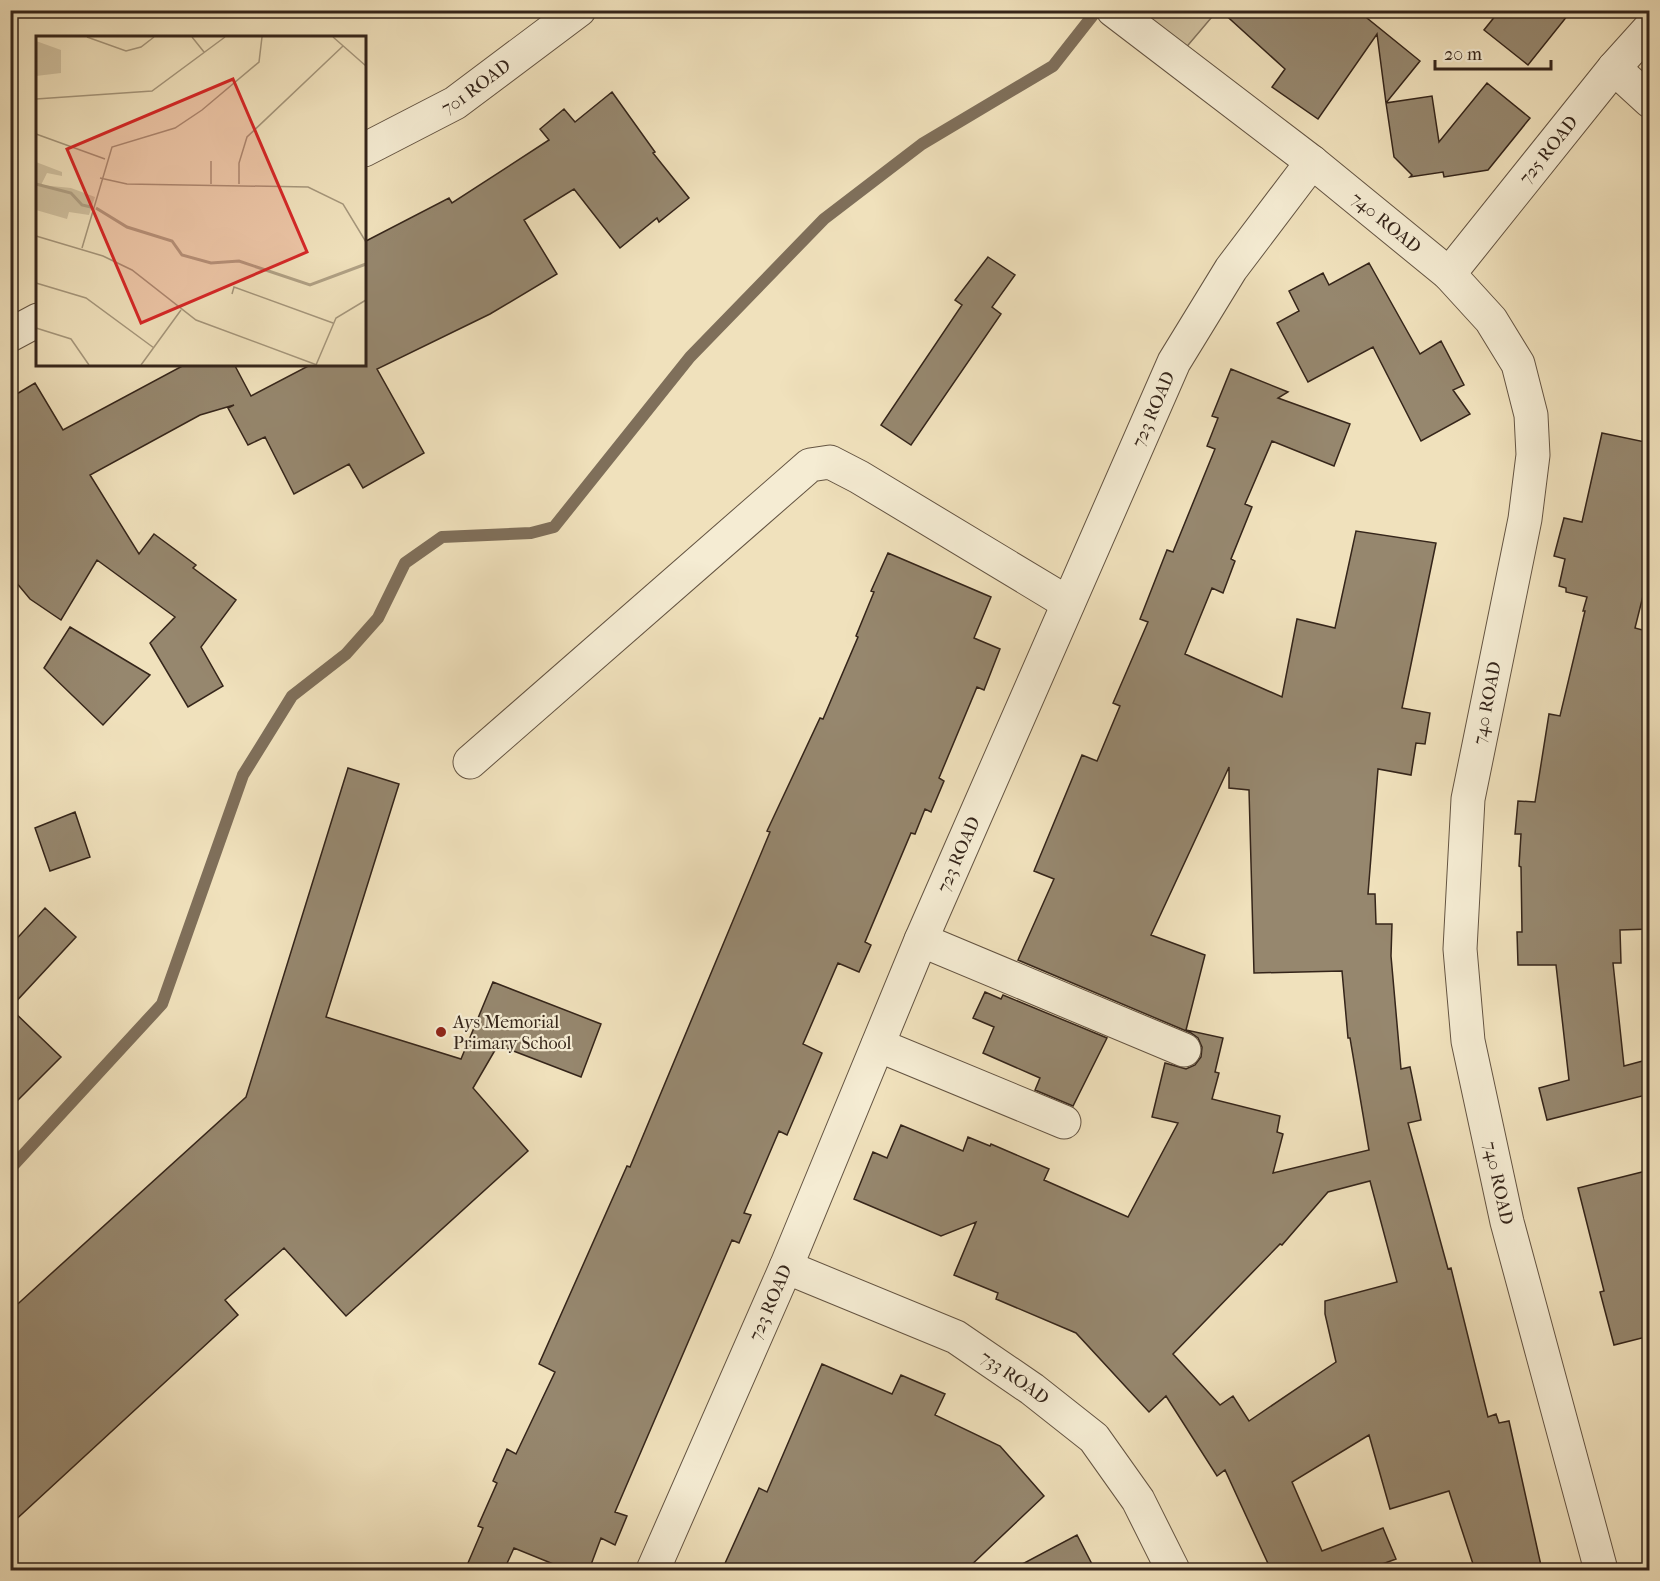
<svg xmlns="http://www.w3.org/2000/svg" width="1660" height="1581" font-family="'IM FELL French Canon',serif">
<rect width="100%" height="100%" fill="#f0e1bc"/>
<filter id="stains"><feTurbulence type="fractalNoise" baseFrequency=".00333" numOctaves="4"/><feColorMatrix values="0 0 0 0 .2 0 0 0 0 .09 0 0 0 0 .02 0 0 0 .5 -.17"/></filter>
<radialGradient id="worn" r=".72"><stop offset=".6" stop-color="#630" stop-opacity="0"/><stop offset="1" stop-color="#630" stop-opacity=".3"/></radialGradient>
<path fill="#d0c1a0" stroke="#82735d" stroke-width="1.5" d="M 1117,11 L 1217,11 L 1178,57 Z"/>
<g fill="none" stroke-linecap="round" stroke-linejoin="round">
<path stroke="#7f6f5a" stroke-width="12" d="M 10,1169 L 162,1004 L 243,775 L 292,696 L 346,654 L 378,618 L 405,563 L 442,537 L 531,533 L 554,527 L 690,357 L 824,219 L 922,144 L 1053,66 L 1097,10"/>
</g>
<path fill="#96876e" stroke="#35251a" stroke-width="1.5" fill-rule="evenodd" d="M 1220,10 L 1357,10 L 1420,61 L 1386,103 L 1377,34 L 1318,119 L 1272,87 L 1285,69 Z
M 1500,10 L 1572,10 L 1528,65 L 1484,30 Z
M 1487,83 L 1530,118 L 1488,170 L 1444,177 L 1443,172 L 1410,177 L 1412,175 L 1394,157 L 1386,103 L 1432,96 L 1439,142 Z
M 612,92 L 655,152 L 653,153 L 689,198 L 659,222 L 657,218 L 620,248 L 574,189 L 524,220 L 557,274 L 490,314 L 377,369 L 424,453 L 363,488 L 349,464 L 294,494 L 265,437 L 248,445 L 228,408 L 234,405 L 200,415 L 90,475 L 139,554 L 154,534 L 196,565 L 193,568 L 236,600 L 201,647 L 223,686 L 188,707 L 150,643 L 175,617 L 97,560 L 61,620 L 30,599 L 10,575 L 10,398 L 35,383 L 63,430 L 186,364 L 234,364 L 251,396 L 312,364 L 364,364 L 364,242 L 449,198 L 452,203 L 549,140 L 540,129 L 564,109 L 575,122 Z
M 988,257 L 1015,275 L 992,307 L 1001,314 L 911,445 L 881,425 L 962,305 L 955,300 Z
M 1369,263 L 1420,354 L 1441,341 L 1464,385 L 1453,390 L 1470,414 L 1421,441 L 1373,347 L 1308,382 L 1277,323 L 1299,311 L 1289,291 L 1323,273 L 1329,285 Z
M 1231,369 L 1288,392 L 1278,398 L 1350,424 L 1334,466 L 1272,441 L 1245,504 L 1252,507 L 1231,559 L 1235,561 L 1223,593 L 1212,588 L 1185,654 L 1282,697 L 1297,619 L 1335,628 L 1356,531 L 1436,543 L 1402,708 L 1430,713 L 1425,744 L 1416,743 L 1411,775 L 1378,769 L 1368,894 L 1375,894 L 1376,924 L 1392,924 L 1391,956 L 1401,1069 L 1410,1067 L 1421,1120 L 1408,1123 L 1448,1269 L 1451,1268 L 1488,1417 L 1496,1414 L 1499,1423 L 1509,1421 L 1542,1570 L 1475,1570 L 1449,1491 L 1390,1509 L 1369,1435 L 1292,1482 L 1322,1551 L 1383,1528 L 1396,1559 L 1366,1570 L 1271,1570 L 1225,1470 L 1217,1476 L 1166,1396 L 1149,1412 L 1076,1333 L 996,1299 L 998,1293 L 954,1275 L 976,1222 L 941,1236 L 854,1199 L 873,1152 L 887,1158 L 901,1125 L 963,1151 L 968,1137 L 990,1146 L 991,1144 L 1049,1169 L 1044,1180 L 1128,1217 L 1178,1123 L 1152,1117 L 1165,1063 L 1186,1069 L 1195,1065 L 1201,1057 L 1202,1047 L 1198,1038 L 1191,1033 L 1018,960 L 1054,879 L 1034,871 L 1082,755 L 1097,761 L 1120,706 L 1113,703 L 1148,622 L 1140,619 L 1167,550 L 1173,552 L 1215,449 L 1207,446 L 1218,418 L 1212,416 ZM 1229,767 L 1229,788 L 1249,790 L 1254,973 L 1342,971 L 1348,1038 L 1350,1038 L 1369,1150 L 1273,1173 L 1283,1134 L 1277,1132 L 1280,1116 L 1212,1099 L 1219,1073 L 1215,1072 L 1223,1038 L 1186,1030 L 1205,955 L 1151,935 ZM 1370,1181 L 1397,1282 L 1325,1301 L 1325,1314 L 1336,1362 L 1249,1421 L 1233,1396 L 1220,1405 L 1173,1354 L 1280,1244 L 1282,1245 L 1328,1192 Z
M 1602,433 L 1650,443 L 1650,568 L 1635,628 L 1650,632 L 1650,929 L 1620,930 L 1621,963 L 1613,963 L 1624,1066 L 1650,1059 L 1650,1094 L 1547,1120 L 1539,1088 L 1569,1080 L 1556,965 L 1518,965 L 1517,932 L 1522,932 L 1521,867 L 1519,866 L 1521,834 L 1515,834 L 1518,801 L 1535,802 L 1549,714 L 1560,716 L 1585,611 L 1583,611 L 1587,597 L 1566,592 L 1566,588 L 1559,586 L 1565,559 L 1554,556 L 1564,518 L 1582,522 Z
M 888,553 L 991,597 L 974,638 L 1000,649 L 984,690 L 977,687 L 939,778 L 944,781 L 931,812 L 925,809 L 915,834 L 911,833 L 865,942 L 871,945 L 859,972 L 838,963 L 803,1044 L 822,1053 L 787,1135 L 779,1131 L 744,1213 L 751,1215 L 739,1243 L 732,1240 L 615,1512 L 627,1516 L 615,1545 L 601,1538 L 589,1570 L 568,1570 L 514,1548 L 504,1570 L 465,1570 L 483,1528 L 478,1526 L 497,1483 L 493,1481 L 507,1449 L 516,1454 L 555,1372 L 539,1364 L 627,1166 L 630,1167 L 770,832 L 767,831 L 820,718 L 823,719 L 858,637 L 856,636 L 874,592 L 871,591 Z
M 70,627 L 150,675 L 103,725 L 44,668 Z
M 348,768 L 399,784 L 326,1017 L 461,1059 L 493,982 L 601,1024 L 581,1077 L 498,1045 L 473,1088 L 528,1151 L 346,1316 L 284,1248 L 225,1300 L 238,1315 L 10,1525 L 10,1311 L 246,1097 Z
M 75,812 L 90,857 L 50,871 L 35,828 Z
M 45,908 L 76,937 L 10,1008 L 10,946 Z
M 985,992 L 1001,999 L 1003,995 L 1107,1038 L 1073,1106 L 1035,1090 L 1040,1078 L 983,1053 L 994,1027 L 973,1018 Z
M 10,1008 L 61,1057 L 10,1108 Z
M 1650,1170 L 1650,1336 L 1614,1345 L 1600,1292 L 1604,1291 L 1578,1188 Z
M 822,1364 L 892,1394 L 901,1375 L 945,1394 L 935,1415 L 1000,1446 L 1044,1496 L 966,1570 L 722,1570 L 759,1488 L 767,1492 Z
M 1077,1535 L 1095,1570 L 1011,1570 Z"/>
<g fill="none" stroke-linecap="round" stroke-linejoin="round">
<defs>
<g id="minor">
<path id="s1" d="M 1113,10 L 1312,162 L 1449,274 L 1491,320 L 1518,364 L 1531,415 L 1533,455 L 1525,519 L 1468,799 L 1460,949 L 1468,1041 L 1507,1222 L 1601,1570"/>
<path d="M 1614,68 L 1650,101"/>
<path id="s2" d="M 364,150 L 455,103 L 579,10"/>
<path id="s3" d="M 1449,274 L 1614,68 L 1650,28"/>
<path d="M 10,335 L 38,320"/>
<path d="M 470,762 L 810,465 L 830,462 L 859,477 L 1068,603"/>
<path d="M 921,940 L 1184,1050"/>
<path d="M 878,1045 L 1064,1122"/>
<path id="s4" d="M 786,1267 L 956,1337 L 1032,1389 L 1094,1438 L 1138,1500 L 1173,1570"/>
<path id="s5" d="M 653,1570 L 786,1267 L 921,940 L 1174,362 L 1231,269 L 1312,162"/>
</g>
</defs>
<use href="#minor" stroke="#645442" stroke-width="35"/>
<use href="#minor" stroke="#f5ecd3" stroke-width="33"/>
</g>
<circle fill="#8f2418" stroke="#f5ecd3" stroke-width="2" cx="441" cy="1032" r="6"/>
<g text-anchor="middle" stroke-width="4.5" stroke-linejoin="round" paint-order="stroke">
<g font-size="18" fill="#35251a" stroke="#f5ecd3">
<text dy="6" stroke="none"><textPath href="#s2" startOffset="129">701 ROAD</textPath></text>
<text dy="6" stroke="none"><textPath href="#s3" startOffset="159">725 ROAD</textPath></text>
<text dy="6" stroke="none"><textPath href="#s1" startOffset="346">740 ROAD</textPath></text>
<text dy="6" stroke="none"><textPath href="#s5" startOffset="1264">723 ROAD</textPath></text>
<text transform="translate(1487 703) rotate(-79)" y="6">740 ROAD</text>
<text dy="6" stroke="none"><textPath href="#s5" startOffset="778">723 ROAD</textPath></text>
<text dy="6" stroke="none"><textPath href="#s1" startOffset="1372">740 ROAD</textPath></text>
<text dy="6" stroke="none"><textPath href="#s5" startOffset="292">723 ROAD</textPath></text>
<text dy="6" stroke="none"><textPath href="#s4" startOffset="255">733 ROAD</textPath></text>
</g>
<g font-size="18" fill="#35251a" stroke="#f5ecd3" text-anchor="start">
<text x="453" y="1028">Ays Memorial<tspan x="453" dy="21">Primary School</tspan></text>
</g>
</g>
<g transform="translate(36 36)">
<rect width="330" height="330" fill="#f0e1bc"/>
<path d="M 0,5 L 25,14 L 25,37 L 0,40 ZM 0,126 L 26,136 L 26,140 L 11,137 L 5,149 L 35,152 L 59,161 L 53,179 L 33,176 L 31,183 L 0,174 Z" fill="#d0c1a0"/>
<path fill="none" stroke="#b0a185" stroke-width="3" d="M 0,148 L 35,157 L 46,169 L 55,171M 60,172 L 91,191 L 136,205 L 146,219 L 175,227 L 203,225 L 274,249 L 330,228"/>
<path fill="none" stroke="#a5967b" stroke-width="1.5" d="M 51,1 L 90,15 L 105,11 L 118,1M 156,1 L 168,16M 297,1 L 330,30M 0,63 L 116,55 L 189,1M 0,98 L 69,123M 175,125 L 175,148M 64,142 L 91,148 L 272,151 L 307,168 L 330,206M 203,148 L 203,127 L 211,101 L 307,10M 0,200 L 67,220 L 96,234 L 160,284 L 281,329M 46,212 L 76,111 L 139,92 L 166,74 L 223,26 L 226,1M 0,247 L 50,262 L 118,312M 196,258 L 198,251 L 297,287M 0,292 L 35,303 L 53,329M 105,329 L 145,274M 280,329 L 300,282 L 330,264"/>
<path fill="#d62828" fill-opacity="0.15" stroke="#d62828" stroke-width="3" d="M 197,43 L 271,216 L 105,287 L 31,113 Z"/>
<rect width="330" height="330" fill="none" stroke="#35251a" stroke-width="3"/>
</g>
<rect width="1660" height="1581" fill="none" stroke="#f0e1bc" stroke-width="36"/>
<rect x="12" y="12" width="1636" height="1557" fill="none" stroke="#35251a" stroke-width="3"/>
<rect x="18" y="18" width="1624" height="1545" fill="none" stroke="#35251a" stroke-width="1.5"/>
<path d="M1435 60v9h116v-9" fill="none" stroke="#35251a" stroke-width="3"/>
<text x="1444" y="60" font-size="18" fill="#35251a" stroke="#f5ecd3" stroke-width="4.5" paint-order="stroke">20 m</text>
<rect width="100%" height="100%" filter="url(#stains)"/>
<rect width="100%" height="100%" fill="url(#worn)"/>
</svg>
